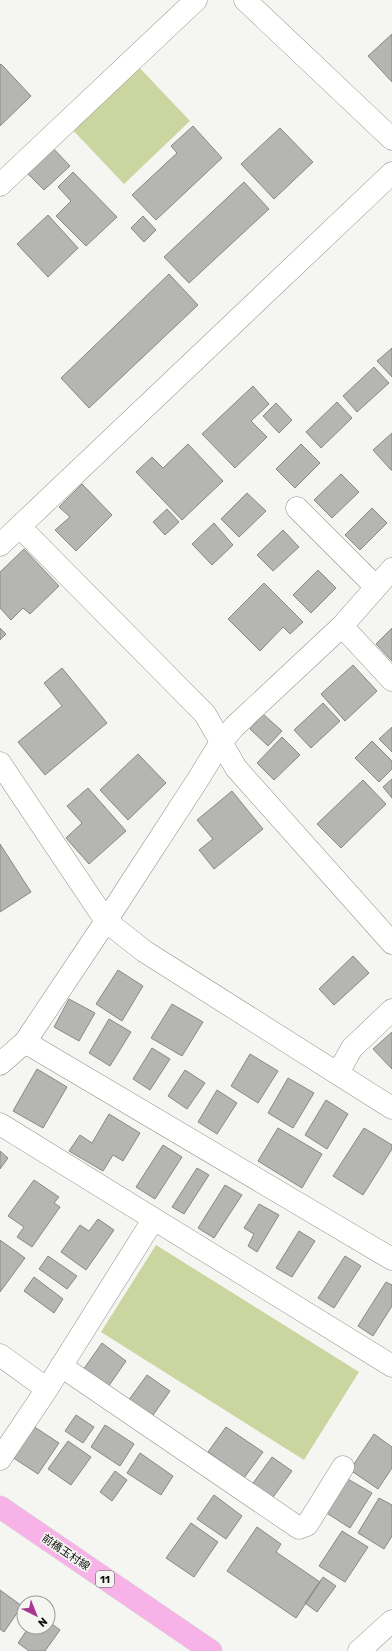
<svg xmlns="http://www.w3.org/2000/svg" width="392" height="1651" font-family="Rubik,'Noto Sans JP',sans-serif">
<rect width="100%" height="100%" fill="#f5f6f1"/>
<path fill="#cad59f" d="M 135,63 L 190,121 L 124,184 L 69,126 Z
M 156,1245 L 359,1372 L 304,1460 L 101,1332 Z"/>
<path fill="#b5b6b1" stroke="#888984" d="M 392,34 L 392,82 L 368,56 Z
M 1,64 L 31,96 L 0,126 L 0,65 Z
M 193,126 L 222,158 L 156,220 L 132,195 L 177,153 L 171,146 Z
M 280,128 L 313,162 L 274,199 L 241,164 Z
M 50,145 L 70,166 L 44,190 L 24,170 Z
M 73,172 L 117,217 L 86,246 L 56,216 L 71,201 L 58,187 Z
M 244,182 L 269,209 L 189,283 L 164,257 Z
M 48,215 L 78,248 L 48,277 L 17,244 Z
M 143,216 L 156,230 L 144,242 L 131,228 Z
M 169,274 L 198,305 L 89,408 L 61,378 Z
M 392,348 L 392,377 L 377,361 Z
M 374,367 L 389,383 L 357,412 L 343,396 Z
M 253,386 L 269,404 L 251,421 L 267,437 L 235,468 L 202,434 Z
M 337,402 L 352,418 L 321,448 L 306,432 Z
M 276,403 L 292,420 L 279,433 L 263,416 Z
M 392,433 L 392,470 L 391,470 L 373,450 Z
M 188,444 L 223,481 L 182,520 L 136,472 L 152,457 L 163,468 Z
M 301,444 L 320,463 L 295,488 L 276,469 Z
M 341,474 L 359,492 L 332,518 L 314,500 Z
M 82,484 L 112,515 L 76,551 L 55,530 L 70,517 L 59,507 Z
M 247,493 L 266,511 L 239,537 L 221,519 Z
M 372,508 L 387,523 L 360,550 L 345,535 Z
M 167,509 L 179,522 L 165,535 L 153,522 Z
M 214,523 L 233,545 L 212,565 L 192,544 Z
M 283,530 L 299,547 L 273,571 L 257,555 Z
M 24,549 L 59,586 L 30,614 L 23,608 L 11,620 L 0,608 L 0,572 Z
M 318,570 L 336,588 L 311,613 L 293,595 Z
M 264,583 L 303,622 L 290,634 L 283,627 L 260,651 L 228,619 Z
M 0,628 L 6,634 L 0,640 Z
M 392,628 L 392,661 L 376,644 Z
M 353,665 L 377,691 L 345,721 L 321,694 Z
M 62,668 L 107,723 L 45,775 L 18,742 L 62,706 L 44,683 Z
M 323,703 L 340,721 L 311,748 L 294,730 Z
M 263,714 L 282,731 L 268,746 L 250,729 Z
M 392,727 L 392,752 L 379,739 Z
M 282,737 L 300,755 L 274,780 L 257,763 Z
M 372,741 L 392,761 L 392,769 L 379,782 L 355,758 Z
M 138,754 L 166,783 L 128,820 L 100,790 Z
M 392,779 L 392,798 L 383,787 Z
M 363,780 L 386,804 L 341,848 L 317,824 Z
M 88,788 L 126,831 L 89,864 L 66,838 L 82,823 L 67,806 Z
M 232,791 L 263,829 L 214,869 L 199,850 L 213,839 L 197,820 Z
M 0,844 L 31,892 L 0,912 Z
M 353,956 L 369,973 L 334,1005 L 319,989 Z
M 118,970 L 143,986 L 122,1021 L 96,1004 Z
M 69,999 L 95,1013 L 79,1041 L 54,1027 Z
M 172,1004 L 203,1022 L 182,1056 L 151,1038 Z
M 109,1019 L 131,1032 L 110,1066 L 89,1053 Z
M 392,1032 L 392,1069 L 373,1049 Z
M 152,1048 L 170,1059 L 150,1090 L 133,1079 Z
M 250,1054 L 278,1071 L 258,1103 L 231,1086 Z
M 37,1069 L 67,1087 L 43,1128 L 13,1111 Z
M 185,1070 L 205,1083 L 187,1109 L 168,1096 Z
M 288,1078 L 314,1093 L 293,1128 L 268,1113 Z
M 217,1090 L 237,1103 L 217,1134 L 198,1122 Z
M 326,1100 L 348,1114 L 327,1149 L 305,1135 Z
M 109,1114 L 140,1133 L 123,1161 L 113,1155 L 103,1171 L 69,1151 L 80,1135 L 92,1143 Z
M 278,1128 L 322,1154 L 302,1188 L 258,1161 Z
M 364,1128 L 392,1145 L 392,1149 L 363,1195 L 333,1176 Z
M 163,1145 L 182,1157 L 155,1199 L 136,1187 Z
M 0,1151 L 8,1158 L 0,1169 Z
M 197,1168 L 209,1175 L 184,1214 L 172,1207 Z
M 34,1180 L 59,1197 L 54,1203 L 60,1207 L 32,1247 L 17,1237 L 24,1227 L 8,1216 Z
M 225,1185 L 242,1195 L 214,1238 L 198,1228 Z
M 259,1204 L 279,1215 L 257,1252 L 248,1246 L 254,1234 L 244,1228 Z
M 98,1219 L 114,1230 L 86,1270 L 61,1252 L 80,1225 L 89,1231 Z
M 299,1231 L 315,1241 L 292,1277 L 276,1268 Z
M 0,1240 L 25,1258 L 0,1292 Z
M 48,1256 L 77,1276 L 67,1289 L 39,1269 Z
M 345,1256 L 361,1266 L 334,1308 L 318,1298 Z
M 34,1277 L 63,1299 L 54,1313 L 24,1291 Z
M 386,1282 L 392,1285 L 392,1306 L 373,1336 L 358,1326 Z
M 102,1343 L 126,1361 L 108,1387 L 83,1370 Z
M 147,1375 L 170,1391 L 151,1418 L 128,1401 Z
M 76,1415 L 94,1427 L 83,1443 L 65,1431 Z
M 105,1425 L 134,1444 L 120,1466 L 91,1447 Z
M 33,1426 L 59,1443 L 38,1474 L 12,1457 Z
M 226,1427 L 263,1452 L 244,1478 L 208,1452 Z
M 374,1434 L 392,1447 L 392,1468 L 378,1489 L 350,1470 Z
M 68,1441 L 91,1457 L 71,1485 L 48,1469 Z
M 140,1453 L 173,1476 L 161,1495 L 127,1473 Z
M 272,1457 L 292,1471 L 271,1500 L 251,1486 Z
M 115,1471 L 127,1480 L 112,1501 L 100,1492 Z
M 346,1478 L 372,1493 L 350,1528 L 325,1512 Z
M 214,1495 L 242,1516 L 226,1539 L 197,1519 Z
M 379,1498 L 392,1505 L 392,1536 L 384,1549 L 358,1533 Z
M 191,1523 L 218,1542 L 194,1577 L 166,1558 Z
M 257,1527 L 281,1544 L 276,1552 L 320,1582 L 296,1618 L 227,1571 Z
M 342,1531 L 368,1547 L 345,1582 L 319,1566 Z
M 323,1577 L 336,1586 L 317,1612 L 305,1603 Z
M 0,1590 L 22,1606 L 4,1632 L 0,1629 Z
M 48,1621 L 60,1630 L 45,1651 L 29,1651 L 18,1643 L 29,1627 L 48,1627 Z"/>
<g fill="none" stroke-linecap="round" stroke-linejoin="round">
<defs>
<path id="minor" d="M 245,0 L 392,139
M 0,185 L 196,0
M 297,508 L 376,587
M 20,527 L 205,714 L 236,768 L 392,943
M 0,545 L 392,173
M 342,626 L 392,680
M 0,763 L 106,921 L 144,951 L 392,1108
M 25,1042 L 392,1259
M 0,1064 L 25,1042 L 106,921 L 197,781 L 221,742 L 235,726 L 342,626 L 392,569
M 338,1073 L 352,1048 L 392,1010
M 0,1124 L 392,1366
M 0,1355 L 47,1389
M 61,1366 L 299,1528 L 307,1525 L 343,1467
M 0,1459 L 47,1389 L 153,1220
M 359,1651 L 392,1621"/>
<path id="major" d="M 0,1507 L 211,1651"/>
</defs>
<use href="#minor" stroke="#90918d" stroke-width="23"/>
<use href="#major" stroke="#d4d4d4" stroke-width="23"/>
<use href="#minor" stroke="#fff" stroke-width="22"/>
<use href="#major" stroke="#f7b3e8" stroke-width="22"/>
</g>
<g text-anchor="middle" stroke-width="3.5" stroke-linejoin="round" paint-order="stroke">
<rect fill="#f5f6f1" stroke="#565654" stroke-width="1" x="96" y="1571" width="18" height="16" rx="3"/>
<g font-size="10" font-weight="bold" fill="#121210">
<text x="105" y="1583">11</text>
</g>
<g font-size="11" fill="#121210" stroke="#f5f6f1">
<text transform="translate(66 1552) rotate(34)" y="4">前橋玉村線</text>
</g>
</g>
<g transform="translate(36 1615) rotate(137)"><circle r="19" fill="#f5f6f1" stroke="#9a9b97"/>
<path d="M0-3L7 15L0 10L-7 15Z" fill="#a83792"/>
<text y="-6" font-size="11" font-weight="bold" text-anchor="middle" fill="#121210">N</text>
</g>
</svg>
